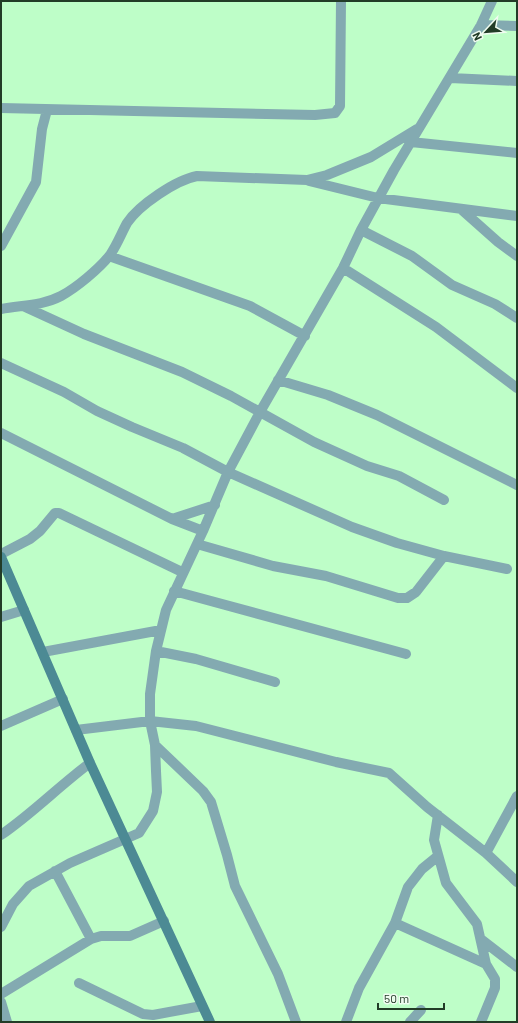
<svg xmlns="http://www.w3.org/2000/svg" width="518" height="1023" font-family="Barlow,sans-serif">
<rect width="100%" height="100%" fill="#befec8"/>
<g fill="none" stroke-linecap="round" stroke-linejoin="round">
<path stroke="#83aab1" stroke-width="10" d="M 481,25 L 517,26
M 450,78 L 517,81
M 1,108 L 315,115 L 335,113 L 340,106 L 341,1
M 411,142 L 517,153
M 309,181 L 378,198 L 517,216
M 462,210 L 498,242 L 517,256
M 361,230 L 412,256 L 452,285 L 495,304 L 517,318
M 1,246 L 36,182 L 42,129 L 47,110
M 109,256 L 250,306 L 305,336
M 343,268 L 436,327 L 517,388
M 23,306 L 84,334 L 182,372 L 231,396 L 314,442 L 367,466 L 399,476 L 444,500
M 1,309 C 21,305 42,306 61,296 C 76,288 99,269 110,255 C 117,245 121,234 127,223 C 139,205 176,180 197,176 L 307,180 L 327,175 L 371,157 L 417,129
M 1,363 L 64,392 L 97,411 L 132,427 L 183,448 L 228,472 L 352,527 L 397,543 L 444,556 L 507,569
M 278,380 L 328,395 L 377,415 L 517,485
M 1,433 L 172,519 L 203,531
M 172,519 L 215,505
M 197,544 L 273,566 L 326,576 L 398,598 L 407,598 L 416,592 L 444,556
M 1,554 L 30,539 L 40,531 L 55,513 L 59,513 L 182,572
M 174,591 L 406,654
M 1,617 L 24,610
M 156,651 L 196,659 L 275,682
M 43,652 L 161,630
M 1,726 L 63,699
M 76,730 L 150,721 L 196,726 L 336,762 L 389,773 L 427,807 L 486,853 L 517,882
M 155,745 L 203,791 L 211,802 L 227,855 L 235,886 L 278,974 L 296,1022
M 438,815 L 434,840 L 446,883 L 477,924 L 486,964 L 495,979 L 495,988 L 481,1022
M 1,835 C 33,813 59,786 90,763
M 486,853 L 517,796
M 55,871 L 91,939
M 395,923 L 486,964
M 1,927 L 13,904 L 29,886 L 70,863 L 139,833 L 153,811 L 157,792 L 156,771 L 155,745 L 150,721 L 150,694 L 156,651 L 166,610 L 203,531 L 228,472 L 260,412 L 343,268 L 361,230 L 394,170 L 481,25 L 492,1
M 482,940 L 517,967
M 79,983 L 143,1014 L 153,1015 L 202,1006
M 1,994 L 91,939 L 101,936 L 130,936 L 164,921
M 1,1002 L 7,1022
M 346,1022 L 359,988 L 395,923 L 408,887 L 422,869 L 438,856
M 410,1022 L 421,1010"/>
<path stroke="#4c8a94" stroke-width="10" d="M 1,557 L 90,763 L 210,1022"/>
</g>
<rect width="518" height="1023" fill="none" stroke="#223c27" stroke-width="4"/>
<g transform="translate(486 32) rotate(244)" stroke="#f0fcf1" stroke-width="3" paint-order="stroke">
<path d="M0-3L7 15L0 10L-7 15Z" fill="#223c27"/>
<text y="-6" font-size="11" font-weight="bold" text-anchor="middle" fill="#223c27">N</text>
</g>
<path d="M378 1003v6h66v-6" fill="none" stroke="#223c27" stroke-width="2"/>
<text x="384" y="1003" font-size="12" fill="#223c27" stroke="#f0fcf1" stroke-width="3" paint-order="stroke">50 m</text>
</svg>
